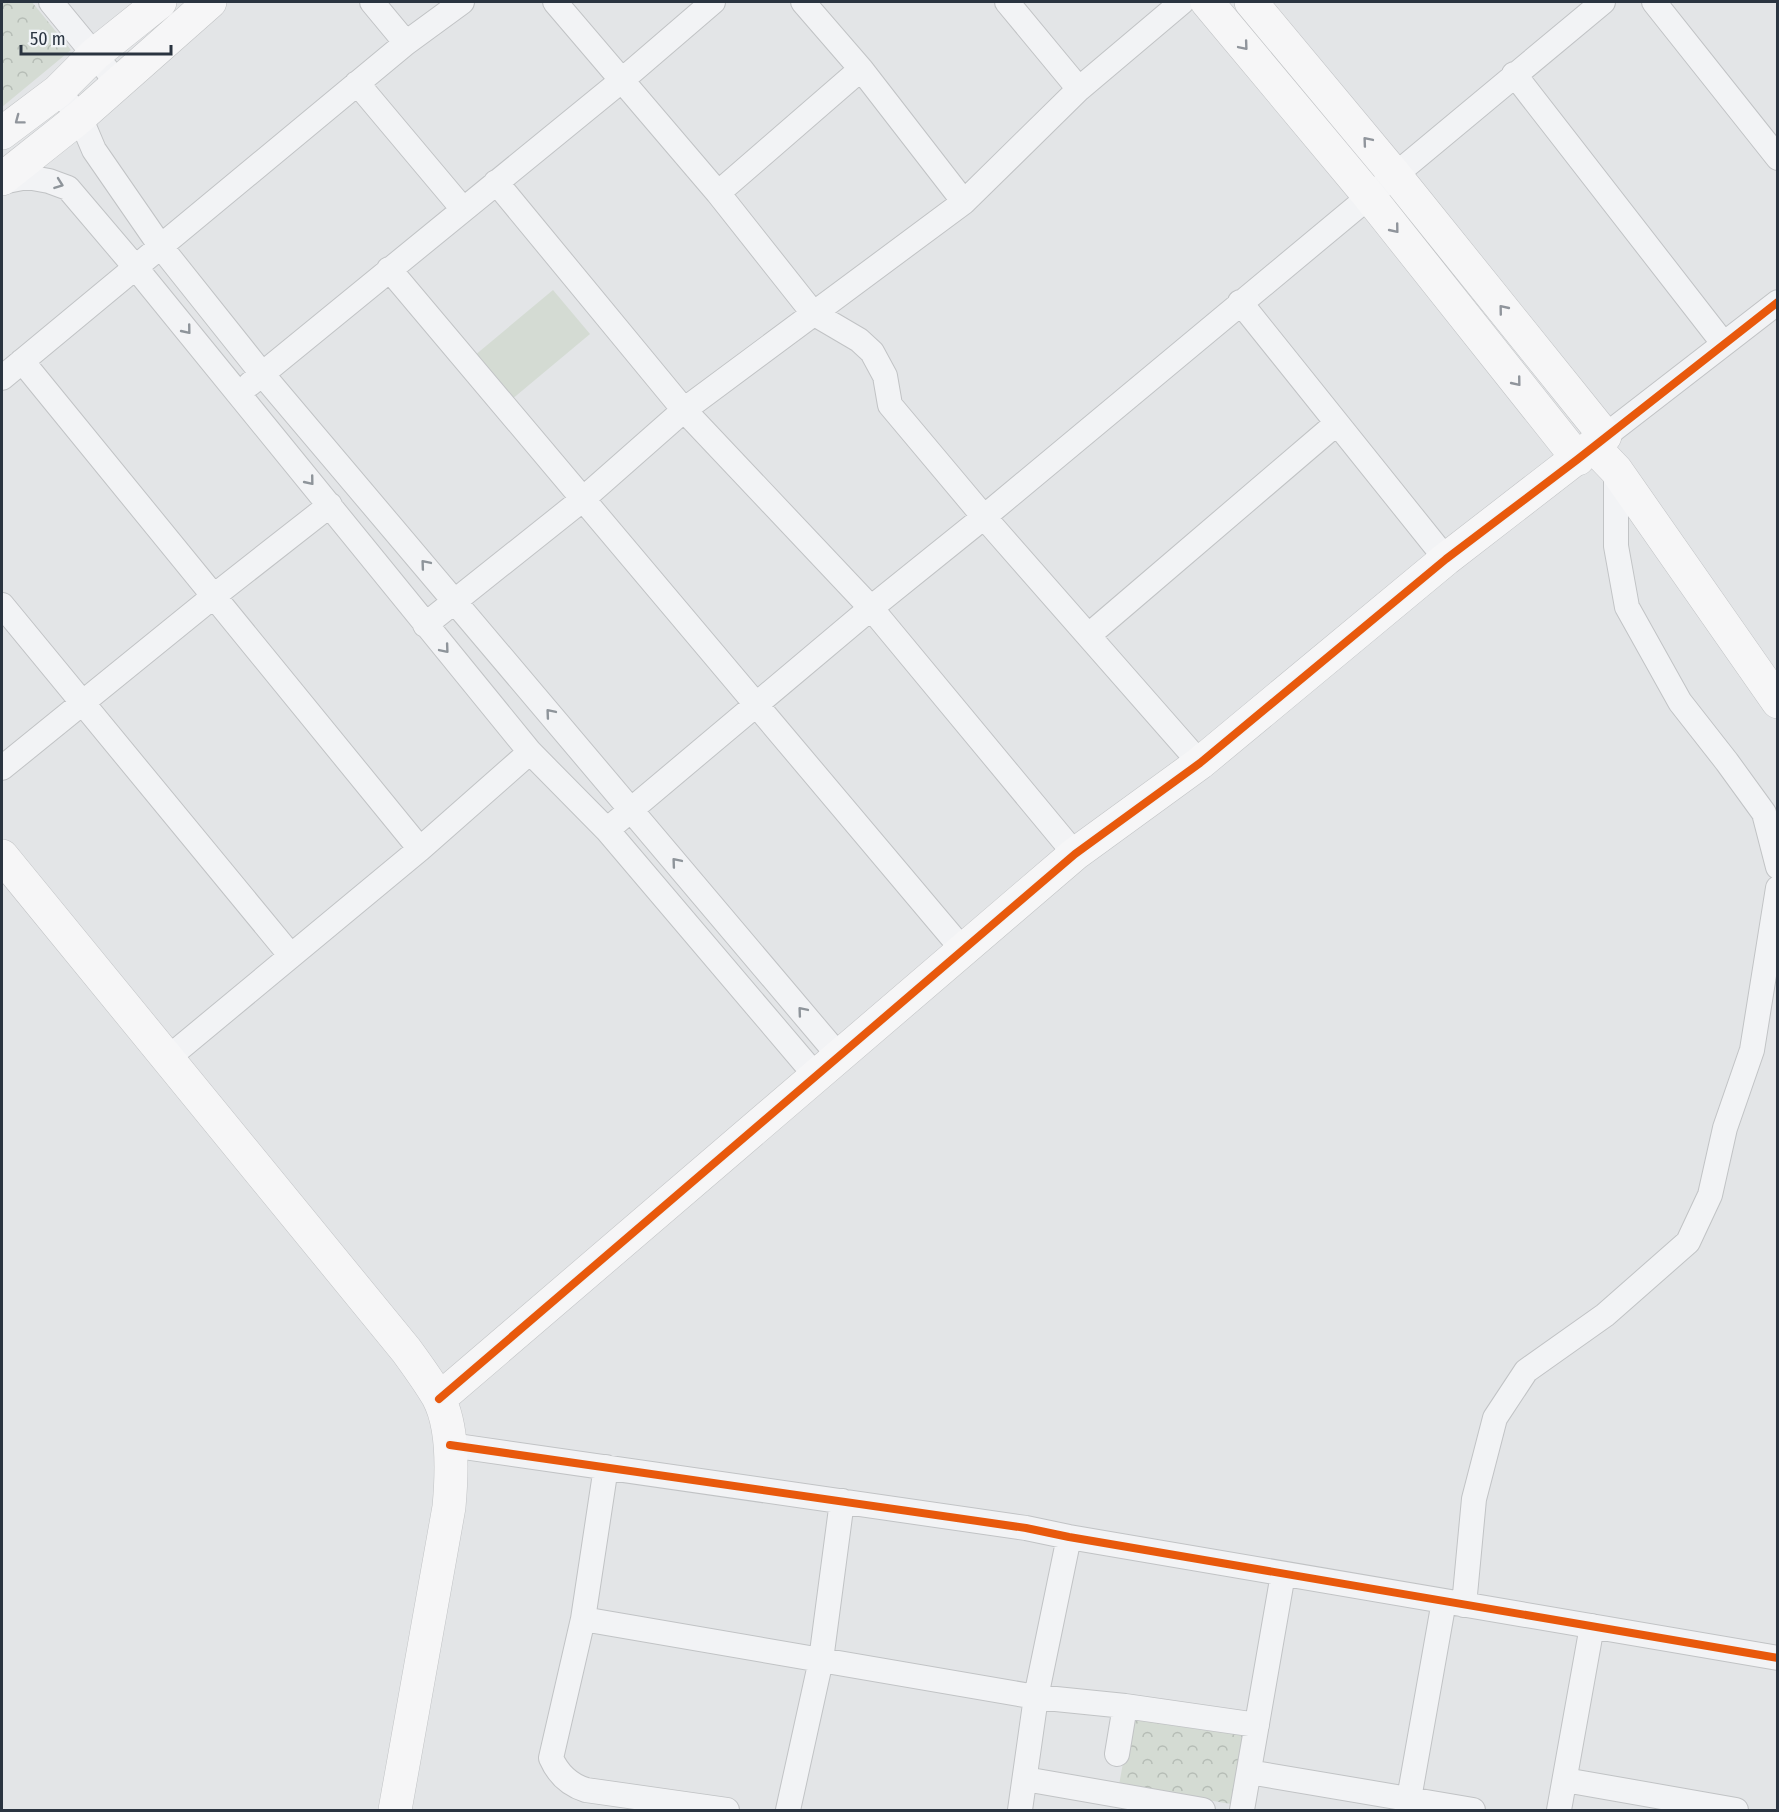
<svg xmlns="http://www.w3.org/2000/svg" width="1779" height="1812" font-family="'Fira Sans Condensed',sans-serif">
<defs>
<pattern id="forest-crowns" width="20" height="18" patternUnits="userSpaceOnUse" patternTransform="scale(1.5)"><rect width="20" height="18" fill="#d4dbd3"/><path d="M2 6a3 3 0 1 1 6 0M12 15a3 3 0 1 1 6 0" fill="none" stroke="#b6bdb6"/></pattern>
</defs>
<rect width="100%" height="100%" fill="#e3e5e7"/>
<path fill="#d4dbd3" d="M 553,290 L 590,334 L 511,400 L 474,356 Z"/>
<path fill="url(#forest-crowns)" d="M 2,2 L 32,2 L 71,50 L 2,107 Z
M 1132,1713 L 1248,1735 L 1237,1805 L 1119,1785 Z"/>
<g fill="none" stroke-linecap="round" stroke-linejoin="round">
<defs>
<path id="street" d="M 51,2 L 107,70 L 116,84
M 372,2 L 406,43
M 555,2 L 718,193 L 813,313 L 859,340 L 872,352 L 885,376 L 890,405 L 984,517 L 1200,763
M 803,2 L 861,69 L 964,202
M 1007,2 L 1079,89
M 1654,2 L 1778,158
M 1514,74 L 1723,343
M 357,83 L 462,208
M 58,91 L 80,117 L 94,150 L 161,247 L 263,375 L 839,1056
M 2,182 L 27,177 L 49,181 L 68,188 L 136,268 L 530,752 L 607,830 L 816,1076
M 496,182 L 684,410 L 871,608 L 1075,854
M 718,193 L 861,69
M 389,269 L 963,950
M 1240,302 L 1446,559
M 22,361 L 420,849
M 2,378 L 406,43 L 462,2
M 250,384 L 621,81 L 713,2
M 1605,436 L 1778,302
M 1616,470 L 1616,546 L 1627,607 L 1680,702 L 1727,762 L 1764,813 L 1778,867
M 2,605 L 291,956
M 425,625 L 583,499 L 684,410 L 964,202 L 1079,89 L 1182,2
M 1089,635 L 1337,423
M 2,768 L 214,596 L 330,505
M 607,830 L 871,608 L 984,517 L 1603,2
M 168,1058 L 420,849 L 530,752
M 450,1445 L 1026,1528 L 1069,1537 L 1778,1658
M 606,1467 L 583,1619 L 551,1758 C 558,1774 570,1785 586,1790 L 727,1810
M 1464,1605 L 1474,1499 L 1495,1418 L 1526,1371 L 1605,1315 L 1688,1242 L 1710,1195 L 1725,1128 L 1752,1050 L 1778,888
M 583,1619 L 1036,1697 L 1125,1706 L 1257,1725
M 1117,1754 L 1125,1706
M 1249,1772 L 1473,1810
M 1025,1779 L 1203,1810
M 1565,1780 L 1736,1810
M 788,1810 L 821,1660 L 842,1501
M 1020,1810 L 1036,1697 L 1069,1537
M 1242,1810 L 1283,1574
M 1407,1810 L 1444,1601
M 1559,1810 L 1592,1626"/>
<path id="secondary" d="M 1207,2 L 1369,196 L 1578,459
M 2,133 L 58,91 L 95,54 L 160,2
M 2,179 L 80,117 L 210,2
M 1593,446 L 1616,470 L 1778,702
M 2,856 L 406,1350 C 417,1365 428,1380 438,1397 C 454,1427 452,1474 449,1507 L 395,1810
M 439,1399 L 1075,854 L 1200,763 L 1446,559 L 1605,436 L 1395,175 L 1251,2"/>
</defs>
<use href="#street" stroke="#c1c3c5" stroke-width="26"/>
<use href="#secondary" stroke="#c1c3c5" stroke-width="34"/>
<use href="#street" stroke="#f2f3f5" stroke-width="24"/>
<use href="#secondary" stroke="#f6f6f7" stroke-width="33"/>
<defs>
<path id="cycleway" d="M 439,1399 L 1075,854 L 1200,763 L 1446,559 L 1578,459 L 1778,302
M 450,1445 L 1026,1528 L 1069,1537 L 1778,1658"/>
</defs>
<use href="#cycleway" stroke="#f1f4f7" stroke-width="11"/>
<use href="#cycleway" stroke="#e8590c" stroke-width="8"/>
</g>
<defs><path id="oneway-chevron" d="M-2-3.5L2.5 0L-2 3.5" fill="none" stroke-width="1.6" stroke-linecap="round" stroke-linejoin="round" transform="scale(1.5)"/></defs>
<g stroke="#90959c">
<use href="#oneway-chevron" transform="translate(1244 46) rotate(50)"/>
<use href="#oneway-chevron" transform="translate(19 120) rotate(143)"/>
<use href="#oneway-chevron" transform="translate(1367 141) rotate(-130)"/>
<use href="#oneway-chevron" transform="translate(1395 229) rotate(51)"/>
<use href="#oneway-chevron" transform="translate(1503 309) rotate(-129)"/>
<use href="#oneway-chevron" transform="translate(1517 382) rotate(51)"/>
</g>
<g stroke="#8e949a">
<use href="#oneway-chevron" transform="translate(59 184) rotate(20)"/>
<use href="#oneway-chevron" transform="translate(187 330) rotate(51)"/>
<use href="#oneway-chevron" transform="translate(310 481) rotate(51)"/>
<use href="#oneway-chevron" transform="translate(425 564) rotate(-130)"/>
<use href="#oneway-chevron" transform="translate(445 649) rotate(50)"/>
<use href="#oneway-chevron" transform="translate(550 713) rotate(-130)"/>
<use href="#oneway-chevron" transform="translate(676 862) rotate(-130)"/>
<use href="#oneway-chevron" transform="translate(802 1011) rotate(-130)"/>
</g>
<rect width="1779" height="1812" fill="none" stroke="#2a3440" stroke-width="6"/>
<path d="M21 45v9h150v-9" fill="none" stroke="#2a3440" stroke-width="3"/>
<text x="30" y="45" font-size="18" fill="#2a3440" stroke="#f1f4f7" stroke-width="4.5" paint-order="stroke">50 m</text>
</svg>
